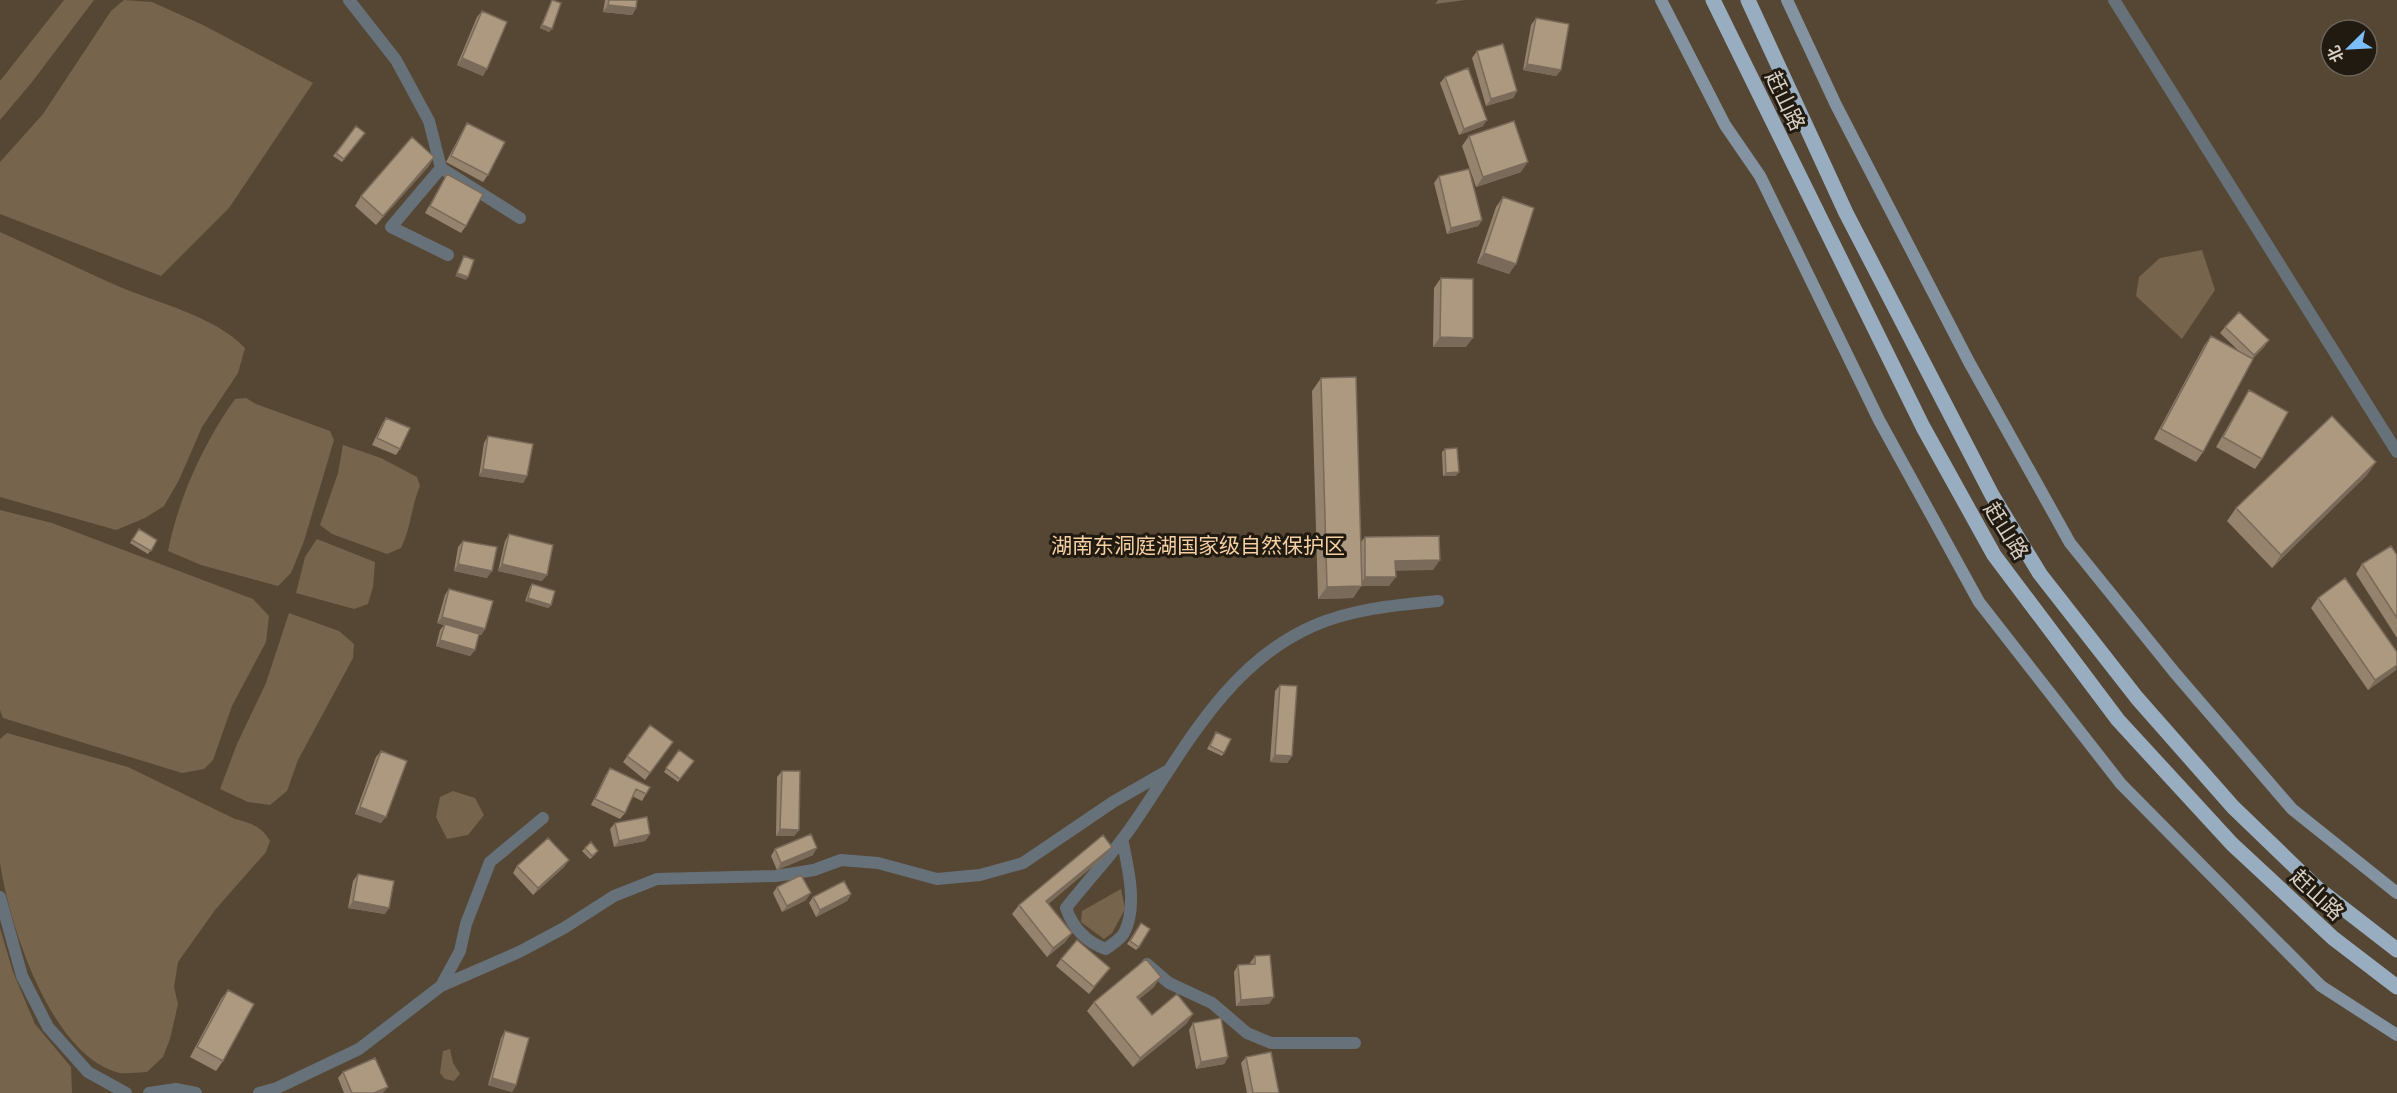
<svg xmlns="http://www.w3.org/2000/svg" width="2397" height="1093" font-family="'Asap Condensed','Noto Sans SC',sans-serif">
<rect width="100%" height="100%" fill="#3f301d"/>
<path fill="#564734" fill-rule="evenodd" d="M 0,0 L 2397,0 L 2397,1093 L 0,1093 ZM 2331,30 L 2367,30 L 2367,66 L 2331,66 Z"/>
<path fill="#77644d" d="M 64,0 L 94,0 L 32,82 L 0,120 L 0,81 Z
M 124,0 L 152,2 L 203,25 L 313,83 L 229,208 L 161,276 L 0,214 L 0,162 L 43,114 L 111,11 Z
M 0,232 C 38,249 75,267 113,284 C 153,302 214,315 245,348 L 238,373 L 202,427 L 179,480 L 164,506 L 145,518 L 116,530 L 0,497 Z
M 2202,250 L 2215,290 L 2182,339 L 2136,296 L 2139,277 L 2160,258 Z
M 246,398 L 256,404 L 330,431 L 334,440 L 304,541 L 291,573 L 278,586 L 201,565 L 168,551 C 178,499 204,442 235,399 Z
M 343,445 L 381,458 L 417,477 L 420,486 C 411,507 411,528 401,548 L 387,554 L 332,534 L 320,525 L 338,473 Z
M 0,510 L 52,523 L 253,599 L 269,616 L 266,642 L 232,706 L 213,760 L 204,769 L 182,773 L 3,718 L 0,710 Z
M 317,539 L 375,562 L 373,587 L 368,604 L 354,609 L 296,593 L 305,557 Z
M 289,613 L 339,631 L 354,644 L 353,658 L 298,760 L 287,791 L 270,805 L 248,802 L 220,789 L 237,744 L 266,683 Z
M 7,733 L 128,767 L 235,819 C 251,823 261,826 270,841 L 266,852 L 215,910 L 178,962 L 174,987 L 178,1004 L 170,1039 L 163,1057 L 147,1072 C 139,1072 128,1074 120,1073 C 51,1057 9,924 0,863 C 0,824 0,778 0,739 Z
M 453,791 L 475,798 L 484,815 L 468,835 L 447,839 L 436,817 L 440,797 Z
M 1121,889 L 1125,909 L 1112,933 L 1104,939 L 1081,922 L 1082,911 Z
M 0,928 L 13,972 L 35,1024 L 71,1067 L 72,1093 L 0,1093 Z
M 450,1049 L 453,1063 L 460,1074 L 454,1081 L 445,1079 L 440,1073 L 443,1051 Z"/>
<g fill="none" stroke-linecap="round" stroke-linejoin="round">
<path stroke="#67717a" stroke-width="12" d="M 349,0 L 396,60 L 429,121 L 441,168 L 520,218
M 2114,0 L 2397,452
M 441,168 L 391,227 L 448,255
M 1122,839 C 1128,867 1138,907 1124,933 C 1121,939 1112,944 1106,949 C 1086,942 1073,928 1066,908 C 1088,880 1112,855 1132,826 C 1184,751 1225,665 1313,626 C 1351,609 1396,605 1438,601
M 0,897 L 22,976 L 48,1027 L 88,1072 L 126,1093
M 1147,964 L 1169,983 L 1212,1003 L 1247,1033 L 1271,1043 L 1355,1043
M 441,986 L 460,951 L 466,924 L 490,862 L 543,818
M 149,1093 L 176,1089 L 196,1093
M 259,1093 L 277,1088 L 359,1049 L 441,986 L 519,952 L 564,928 L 614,896 L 657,879 L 776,876 L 814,870 L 841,860 L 878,863 L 937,879 L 980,875 L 1023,863 L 1113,802 L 1167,771"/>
<path stroke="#8393a1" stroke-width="12" d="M 1661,0 L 1725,125 L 1760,176 L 1879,420 L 1979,602 L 2121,784 L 2321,986 L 2397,1035
M 1787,0 L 1836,105 L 1969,362 L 2070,543 L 2175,673 L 2292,809 L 2397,893"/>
<path stroke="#99adc0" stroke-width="15" d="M 1713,0 L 1923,427 L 1994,555 L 2118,720 L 2232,844 L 2333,938 L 2397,987
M 1748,0 L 1846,213 L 1992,495 L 2040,574 L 2137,698 L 2233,807 L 2317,888 L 2397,950"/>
</g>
<path fill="#95836e" d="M 552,0 L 549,32 L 540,28 Z
M 605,0 L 637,0 L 636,8 L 632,15 L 603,12 Z
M 482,11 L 483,76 L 457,65 L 477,17 Z
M 1536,18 L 1561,70 L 1556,76 L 1523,70 L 1531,25 Z
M 1477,51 L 1517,91 L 1513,98 L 1486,106 L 1472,58 Z
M 1445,77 L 1483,126 L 1459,135 L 1440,83 Z
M 467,123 L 488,175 L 483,182 L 446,162 L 463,130 Z
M 356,126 L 365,133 L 342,162 L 333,156 Z
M 1469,136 L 1521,172 L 1476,187 L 1462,146 Z
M 434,157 L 428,167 L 376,225 L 355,206 L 361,196 Z
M 447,174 L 466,226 L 461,233 L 425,213 Z
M 1439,176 L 1482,220 L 1478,226 L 1447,234 L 1434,183 Z
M 1503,197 L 1509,274 L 1477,263 L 1496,207 Z
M 1441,278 L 1466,347 L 1433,347 L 1434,288 Z
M 2225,327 L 2269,340 L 2264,347 L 2252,359 L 2203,452 L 2196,462 L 2154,439 L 2204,346 L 2211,336 L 2240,352 L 2220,333 Z
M 1321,378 L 1360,543 L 1365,537 L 1433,570 L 1395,570 L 1389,586 L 1361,586 L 1353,598 L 1318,599 L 1312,391 Z
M 2249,390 L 2262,459 L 2255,469 L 2216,447 L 2243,400 Z
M 386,418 L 400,449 L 396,455 L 372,445 L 382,424 Z
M 488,436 L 527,476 L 523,483 L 479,476 L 484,443 Z
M 1445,449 L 1456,476 L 1443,476 L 1442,452 Z
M 2367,475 L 2272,568 L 2227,521 L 2236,508 Z
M 139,529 L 157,540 L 148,554 L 130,543 Z
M 509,534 L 542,581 L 498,571 L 505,541 Z
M 463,541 L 487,578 L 454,571 L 458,547 Z
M 2397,555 L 2397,638 L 2356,574 L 2362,564 Z
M 532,584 L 551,605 L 548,608 L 525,601 L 530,587 Z
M 449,589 L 485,629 L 481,635 L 479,635 L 475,650 L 470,656 L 436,646 L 440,630 L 444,625 L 437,623 L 445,595 Z
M 2318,598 L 2396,670 L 2368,690 L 2311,608 Z
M 1280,685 L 1292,756 L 1287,763 L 1270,762 L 1275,691 Z
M 650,725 L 673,742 L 645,780 L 623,762 Z
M 1216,732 L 1224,753 L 1222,756 L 1207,749 Z
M 679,750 L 694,761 L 678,782 L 664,772 Z
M 381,751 L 381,823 L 355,814 L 376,757 Z
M 610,768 L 646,794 L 642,801 L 632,796 L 625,813 L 620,819 L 591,805 L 606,774 Z
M 782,771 L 799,830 L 794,836 L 776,836 L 777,777 Z
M 615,823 L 650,834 L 645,841 L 614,847 L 610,829 Z
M 1112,847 L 1105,856 L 1048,904 L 1072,933 L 1065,942 L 1047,957 L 1012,914 L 1019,905 Z
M 585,848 L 596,854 L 590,859 L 582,851 Z
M 775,849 L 813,855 L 777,870 L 771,856 Z
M 569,860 L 564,867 L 533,895 L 513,873 L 517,866 Z
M 358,874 L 385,914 L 348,908 L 353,881 Z
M 777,887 L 806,900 L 782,912 L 773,893 Z
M 851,894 L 847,901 L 816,917 L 809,903 L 813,897 Z
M 1141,923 L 1139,947 L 1136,950 L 1127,944 Z
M 1255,956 L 1269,1004 L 1236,1006 L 1234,972 L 1238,965 L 1250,965 L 1250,963 Z
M 1061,959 L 1110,968 L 1089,994 L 1056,966 Z
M 1154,987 L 1139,999 L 1152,1015 L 1193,1014 L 1186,1024 L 1133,1067 L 1087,1011 L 1094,1002 Z
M 228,990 L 223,1061 L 216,1071 L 190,1057 L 221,999 Z
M 1193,1023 L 1228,1057 L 1224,1064 L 1196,1069 L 1189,1030 Z
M 505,1031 L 516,1085 L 512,1092 L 488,1085 L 501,1038 Z
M 1246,1057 L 1279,1093 L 1247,1093 L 1241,1063 Z
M 343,1072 L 383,1093 L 344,1093 L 338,1078 Z"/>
<path fill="#796a5a" d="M 1438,0 L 1465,0 L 1435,4 Z
M 608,5 L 636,8 L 632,15 L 603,12 Z
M 542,25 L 552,29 L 549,32 L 540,28 Z
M 462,58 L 487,69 L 483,76 L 457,65 Z
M 1527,64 L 1561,70 L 1556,76 L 1523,70 Z
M 1517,91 L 1513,98 L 1486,106 L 1491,99 Z
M 1487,120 L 1483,126 L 1459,135 L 1464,129 Z
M 434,157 L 428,167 L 376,225 L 383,216 Z
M 1528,162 L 1521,172 L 1476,187 L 1483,177 Z
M 1482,220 L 1478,226 L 1447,234 L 1451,228 Z
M 1484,253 L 1516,264 L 1509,274 L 1477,263 Z
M 457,273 L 468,277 L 466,280 L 455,276 Z
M 1440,337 L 1473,338 L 1466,347 L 1433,347 Z
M 2269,340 L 2264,347 L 2250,362 L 2254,355 Z
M 2376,462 L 2367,475 L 2272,568 L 2281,555 Z
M 483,469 L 527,476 L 523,483 L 479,476 Z
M 1459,472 L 1456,476 L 1443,476 L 1446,473 Z
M 1440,560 L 1433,570 L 1389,571 L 1395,561 Z
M 458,564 L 492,571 L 487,578 L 454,571 Z
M 502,564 L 547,575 L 542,581 L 498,571 Z
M 1365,577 L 1396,577 L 1389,586 L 1361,586 L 1353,598 L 1318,599 L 1327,587 L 1359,586 Z
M 528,598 L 551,605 L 548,608 L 525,601 Z
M 442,617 L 485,629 L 481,635 L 437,623 Z
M 440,640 L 475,650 L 470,656 L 436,646 Z
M 2397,665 L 2396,670 L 2368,690 L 2375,680 Z
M 1275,755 L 1292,756 L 1287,763 L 1270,762 Z
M 360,807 L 386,817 L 381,823 L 355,814 Z
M 780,829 L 799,830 L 794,836 L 776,836 Z
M 650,834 L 645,841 L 614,847 L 619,841 Z
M 1112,847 L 1105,856 L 1039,911 L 1046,901 Z
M 817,848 L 813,855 L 777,870 L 781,863 Z
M 569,860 L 564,867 L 533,895 L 538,888 Z
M 811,893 L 806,900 L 782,912 L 787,906 Z
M 851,894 L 847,901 L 816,917 L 820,910 Z
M 353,901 L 389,908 L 385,914 L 348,908 Z
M 1072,933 L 1065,942 L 1047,957 L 1053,948 Z
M 1161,977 L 1154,987 L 1131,1006 L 1137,997 Z
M 1274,997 L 1269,1004 L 1236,1006 L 1241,1000 Z
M 1193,1014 L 1186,1024 L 1133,1067 L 1140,1058 Z
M 1228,1057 L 1224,1064 L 1196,1069 L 1201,1062 Z
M 492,1078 L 516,1085 L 512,1092 L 488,1085 Z
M 388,1087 L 383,1093 L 374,1093 Z"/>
<path fill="#ad9880" stroke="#796a5a" stroke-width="1.5" d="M 552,0 L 561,3 L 552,29 L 542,25 Z
M 609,0 L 637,0 L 636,8 L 608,5 Z
M 482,11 L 507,22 L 487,69 L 462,58 Z
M 1536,18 L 1569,24 L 1561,70 L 1527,64 Z
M 1503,44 L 1517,91 L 1491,99 L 1477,51 Z
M 1468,68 L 1487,120 L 1464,129 L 1445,77 Z
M 1514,121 L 1528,162 L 1483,177 L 1469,136 Z
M 467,123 L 505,142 L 488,175 L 451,156 Z
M 356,126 L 365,133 L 344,159 L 336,153 Z
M 412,137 L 434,157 L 383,216 L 361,196 Z
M 1469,169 L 1482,220 L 1451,228 L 1439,176 Z
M 447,174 L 483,194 L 466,226 L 430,206 Z
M 1503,197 L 1534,208 L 1516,264 L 1484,253 Z
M 464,256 L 474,260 L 468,277 L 457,273 Z
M 1441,278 L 1473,279 L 1473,338 L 1440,337 Z
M 2239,312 L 2269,340 L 2254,355 L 2225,327 Z
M 2211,336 L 2253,359 L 2203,452 L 2161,429 Z
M 1356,377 L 1362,586 L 1327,587 L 1321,378 Z
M 2249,390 L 2288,412 L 2262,459 L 2223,437 Z
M 2332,416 L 2376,462 L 2281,555 L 2236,508 Z
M 386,418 L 410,428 L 400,449 L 377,438 Z
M 488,436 L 533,444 L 527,476 L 483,469 Z
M 1457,448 L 1459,472 L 1446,473 L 1445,449 Z
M 139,529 L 157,540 L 151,551 L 132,540 Z
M 509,534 L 553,545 L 547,575 L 502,564 Z
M 1439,536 L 1440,560 L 1395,561 L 1396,577 L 1365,577 L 1365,537 Z
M 463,541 L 497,547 L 492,571 L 458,564 Z
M 2391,546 L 2397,555 L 2397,618 L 2362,564 Z
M 2345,578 L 2397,652 L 2397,665 L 2375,680 L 2318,598 Z
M 532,584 L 555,591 L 551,605 L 528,598 Z
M 449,589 L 493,601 L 485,629 L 442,617 Z
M 445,624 L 479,634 L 475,650 L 440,640 Z
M 1280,685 L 1297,686 L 1292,756 L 1275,755 Z
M 650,725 L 673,742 L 650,773 L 627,756 Z
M 1216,732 L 1231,739 L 1224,753 L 1210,746 Z
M 679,750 L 694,761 L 680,779 L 666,768 Z
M 381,751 L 407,761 L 386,817 L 360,807 Z
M 610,768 L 650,787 L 646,794 L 636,789 L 625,813 L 595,799 Z
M 782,771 L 800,771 L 799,830 L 780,829 Z
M 647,817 L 650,834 L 619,841 L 615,823 Z
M 811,834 L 817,848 L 781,863 L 775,849 Z
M 1103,835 L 1112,847 L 1046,901 L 1072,933 L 1053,948 L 1019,905 Z
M 548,838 L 569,860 L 538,888 L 517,866 Z
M 591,842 L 598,851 L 592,856 L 585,848 Z
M 358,874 L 394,881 L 389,908 L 353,901 Z
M 801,875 L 811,893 L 787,906 L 777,887 Z
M 844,881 L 851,894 L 820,910 L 813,897 Z
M 1141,923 L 1150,929 L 1139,947 L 1130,941 Z
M 1077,940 L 1110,968 L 1094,987 L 1061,959 Z
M 1270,955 L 1274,997 L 1241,1000 L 1238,965 L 1255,964 L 1255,956 Z
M 1146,959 L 1161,977 L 1137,997 L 1152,1015 L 1177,994 L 1193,1014 L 1140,1058 L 1094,1002 Z
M 228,990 L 254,1004 L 223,1061 L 197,1047 Z
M 1221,1018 L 1228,1057 L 1201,1062 L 1193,1023 Z
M 505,1031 L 529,1038 L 516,1085 L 492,1078 Z
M 1271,1052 L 1279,1093 L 1253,1093 L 1246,1057 Z
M 375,1058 L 388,1087 L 374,1093 L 352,1093 L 343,1072 Z"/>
<g text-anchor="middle" stroke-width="6" stroke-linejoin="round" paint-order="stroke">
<g font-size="21" fill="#d9d0c4" stroke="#211a11">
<text transform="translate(1785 101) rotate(64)" y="7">赶山路</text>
<text transform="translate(2006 531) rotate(58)" y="7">赶山路</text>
<text transform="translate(2317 895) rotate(43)" y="7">赶山路</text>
</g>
<g font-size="21" fill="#f5d0a3" stroke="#211a11">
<text x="1198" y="553">湖南东洞庭湖国家级自然保护区</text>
</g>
</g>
<g transform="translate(2349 48) rotate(246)"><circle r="28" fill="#211a11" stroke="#6b6359" stroke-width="1.5"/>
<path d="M0-4.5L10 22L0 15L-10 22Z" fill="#7cbef9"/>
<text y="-9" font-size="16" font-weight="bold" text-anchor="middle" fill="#d9d0c4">北</text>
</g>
</svg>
